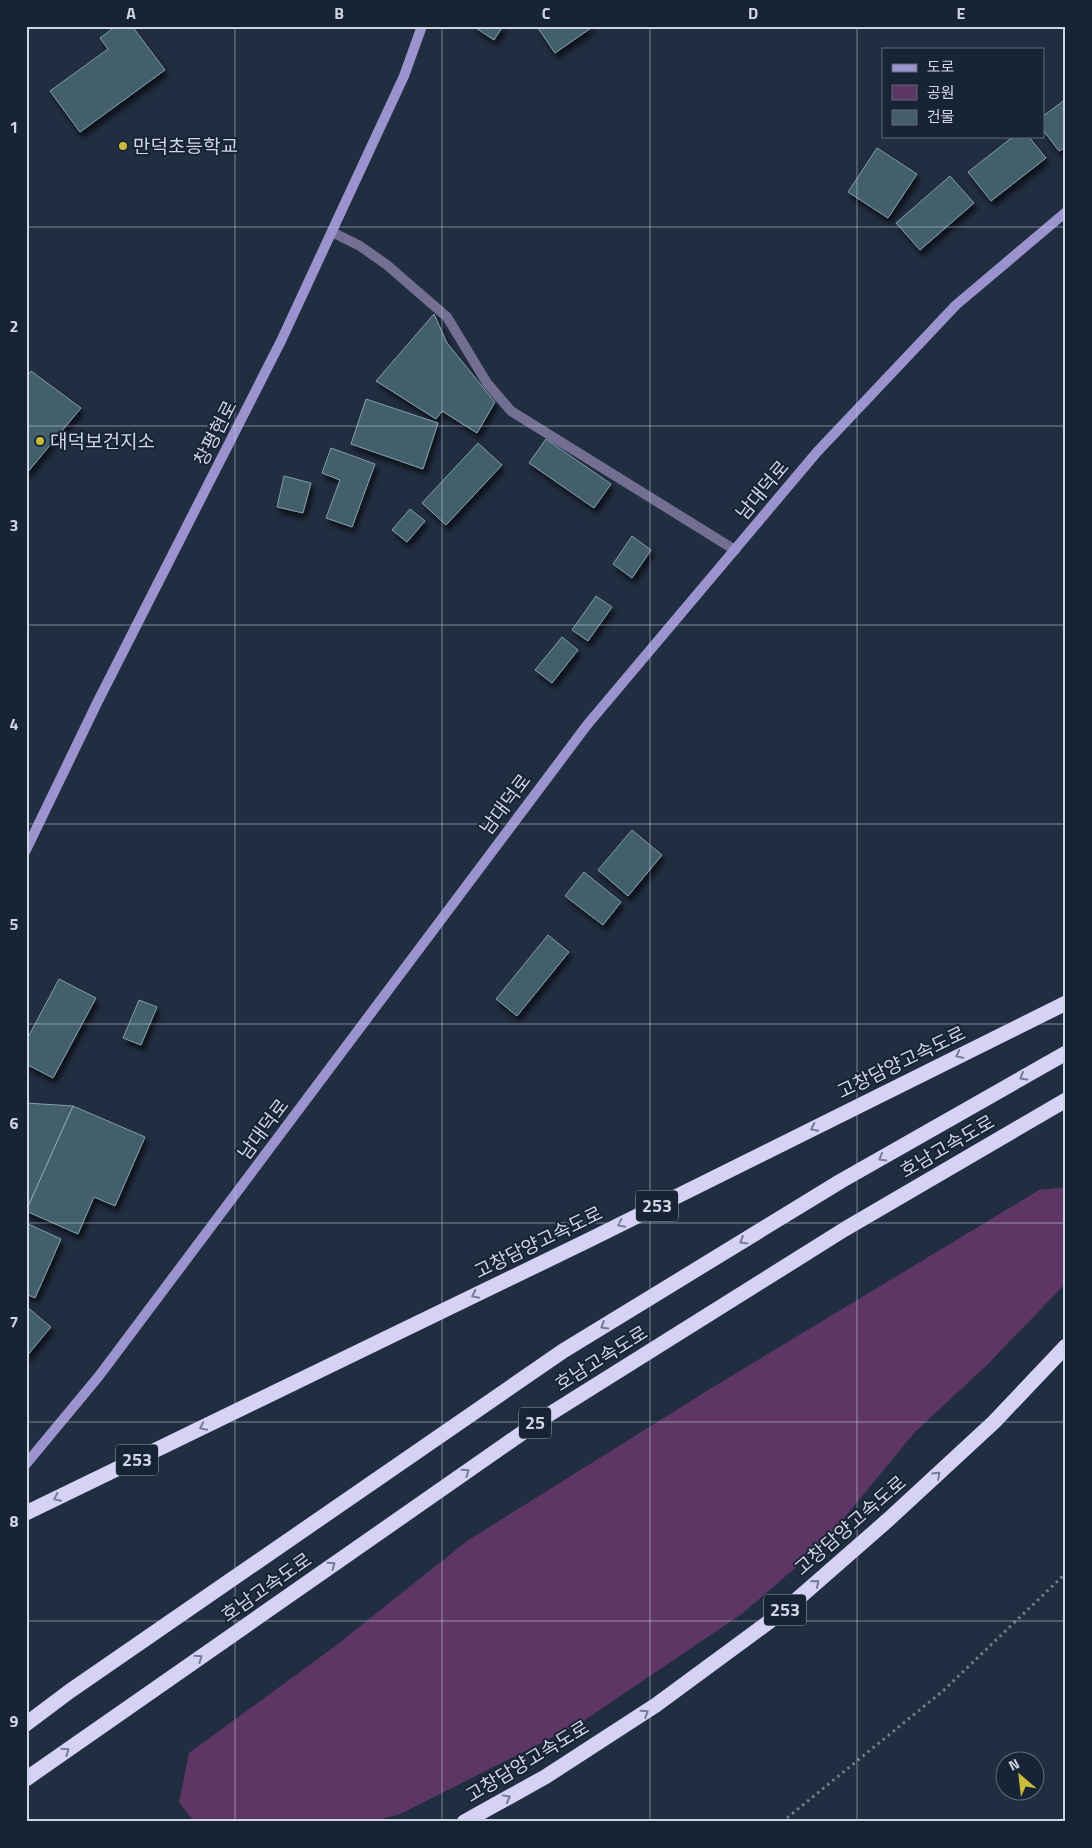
<svg xmlns="http://www.w3.org/2000/svg" width="1092" height="1848" font-family="'Titillium Web','Noto Sans KR',sans-serif">
<defs>
<filter id="shadow"><feDropShadow dx="3" dy="5.5" stdDeviation="2.5" flood-color="#0009"/></filter>
</defs>
<rect width="100%" height="100%" fill="#212d40"/>
<path fill="#5e3666" d="M 1066,1187 L 1066,1283 L 987,1365 L 914,1433 L 823,1544 L 743,1613 L 579,1724 L 398,1815 L 367,1822 L 194,1822 L 179,1802 L 189,1753 L 334,1647 L 467,1541 L 710,1389 L 1039,1190 Z"/>
<path fill="#435e6a" stroke="#819eab" filter="url(#shadow)" d="M 116,26 L 132,26 L 165,70 L 80,132 L 50,91 L 108,49 L 100,38 Z
M 473,26 L 503,26 L 494,40 Z
M 541,26 L 590,26 L 591,28 L 555,53 L 538,28 Z
M 1066,99 L 1066,147 L 1059,151 L 1043,130 L 1043,116 Z
M 1014,136 L 1028,136 L 1046,158 L 991,201 L 968,172 Z
M 877,148 L 917,174 L 888,218 L 848,192 Z
M 950,176 L 974,203 L 920,250 L 896,223 Z
M 434,314 L 447,343 L 495,402 L 477,433 L 442,411 L 436,419 L 376,381 Z
M 31,371 L 81,408 L 26,474 L 26,378 Z
M 366,399 L 438,423 L 423,469 L 351,444 Z
M 546,439 L 611,484 L 594,508 L 529,463 Z
M 478,443 L 502,465 L 446,525 L 422,503 Z
M 331,448 L 375,464 L 352,527 L 326,518 L 340,480 L 322,473 Z
M 284,476 L 311,483 L 303,513 L 277,507 Z
M 410,509 L 425,521 L 407,542 L 392,530 Z
M 632,536 L 651,550 L 632,578 L 613,564 Z
M 596,596 L 612,607 L 588,641 L 572,630 Z
M 562,637 L 578,650 L 552,683 L 535,670 Z
M 632,830 L 662,855 L 628,896 L 598,870 Z
M 584,872 L 621,902 L 603,925 L 565,896 Z
M 548,935 L 569,952 L 517,1016 L 496,999 Z
M 59,979 L 96,998 L 53,1078 L 26,1064 L 26,1041 Z
M 139,1000 L 157,1007 L 141,1045 L 123,1038 Z
M 26,1103 L 73,1106 L 26,1211 Z
M 73,1106 L 145,1137 L 115,1206 L 94,1197 L 78,1234 L 26,1211 Z
M 26,1223 L 61,1239 L 35,1298 L 26,1294 Z
M 27,1307 L 51,1327 L 26,1357 L 26,1308 Z"/>
<g fill="none" stroke-linecap="round" stroke-linejoin="round">
<path stroke="#737d8c" stroke-width="3" stroke-dasharray="2.5 4" stroke-linecap="butt" d="M 782,1822 L 944,1690 L 1066,1573"/>
<path stroke="#736f93" stroke-width="10" d="M 332,232 L 360,246 L 387,265 L 447,317 L 487,383 L 511,411 L 735,550"/>
<path stroke="#9a93cd" stroke-width="10" d="M 26,850 L 97,703 L 281,341 L 404,76 L 422,26
M 26,1464 L 99,1376 L 587,725 L 817,452 L 956,305 L 1066,212"/>
<path stroke="#d5d2f6" stroke-width="15" d="M 26,1513 L 591,1239 L 1066,1003
M 26,1724 L 70,1691 L 563,1351 L 841,1181 L 1066,1053
M 26,1779 L 545,1417 L 845,1229 L 1066,1100
M 464,1822 L 545,1777 L 656,1705 L 785,1610 L 889,1519 L 994,1422 L 1066,1346"/>
</g>
<defs><path id="oneway-chevron" d="M-2-3.5L2.5 0L-2 3.5" fill="none" stroke-width="1.6" stroke-linecap="round" stroke-linejoin="round" transform="scale(1.25)"/></defs>
<g stroke="#767a96">
<use href="#oneway-chevron" transform="translate(959 1055) rotate(154)"/>
<use href="#oneway-chevron" transform="translate(1023 1077) rotate(150)"/>
<use href="#oneway-chevron" transform="translate(814 1128) rotate(154)"/>
<use href="#oneway-chevron" transform="translate(882 1158) rotate(150)"/>
<use href="#oneway-chevron" transform="translate(621 1224) rotate(154)"/>
<use href="#oneway-chevron" transform="translate(743 1241) rotate(149)"/>
<use href="#oneway-chevron" transform="translate(475 1295) rotate(154)"/>
<use href="#oneway-chevron" transform="translate(604 1326) rotate(149)"/>
<use href="#oneway-chevron" transform="translate(203 1427) rotate(154)"/>
<use href="#oneway-chevron" transform="translate(466 1472) rotate(-35)"/>
<use href="#oneway-chevron" transform="translate(937 1475) rotate(-43)"/>
<use href="#oneway-chevron" transform="translate(57 1498) rotate(154)"/>
<use href="#oneway-chevron" transform="translate(332 1565) rotate(-35)"/>
<use href="#oneway-chevron" transform="translate(816 1583) rotate(-41)"/>
<use href="#oneway-chevron" transform="translate(199 1658) rotate(-35)"/>
<use href="#oneway-chevron" transform="translate(645 1713) rotate(-33)"/>
<use href="#oneway-chevron" transform="translate(66 1751) rotate(-35)"/>
<use href="#oneway-chevron" transform="translate(507 1798) rotate(-29)"/>
</g>
<path fill="none" stroke="#ced6e2" stroke-width="1" stroke-opacity="0.55" d="M 235,26 L 235,1822M 442,26 L 442,1822M 650,26 L 650,1822M 857,26 L 857,1822M 26,227 L 1066,227M 26,426 L 1066,426M 26,625 L 1066,625M 26,824 L 1066,824M 26,1024 L 1066,1024M 26,1223 L 1066,1223M 26,1422 L 1066,1422M 26,1621 L 1066,1621"/>
<g fill="#c9bb3a" stroke="#182335" stroke-width="2">
<circle cx="123" cy="146" r="5"/>
<circle cx="40" cy="441" r="5"/>
</g>
<g text-anchor="middle" stroke-width="4" stroke-linejoin="round" paint-order="stroke">
<g fill="#182335" stroke="#97a0ae" stroke-width="1">
<rect x="636" y="1190.5" width="42" height="31" rx="4"/>
<rect x="519" y="1407.5" width="32" height="31" rx="4"/>
<rect x="116" y="1444.5" width="42" height="31" rx="4"/>
<rect x="764" y="1594.5" width="42" height="31" rx="4"/>
</g>
<g font-size="18" font-weight="bold" fill="#ced6e2">
<text x="657" y="1212">253</text>
<text x="535" y="1429">25</text>
<text x="137" y="1466">253</text>
<text x="785" y="1616">253</text>
</g>
<g font-size="19" fill="#ced6e2" stroke="#182335" text-anchor="start">
<text x="133" y="153">만덕초등학교</text>
<text x="50" y="448">대덕보건지소</text>
</g>
<g font-size="19" fill="#ced6e2" stroke="#182335">
<text transform="translate(215 433) rotate(-63)" y="7">창평현로</text>
<text transform="translate(762 490) rotate(-50)" y="7">남대덕로</text>
<text transform="translate(505 804) rotate(-53)" y="7">남대덕로</text>
<text transform="translate(901 1062) rotate(-26)" y="7">고창담양고속도로</text>
<text transform="translate(263 1129) rotate(-53)" y="7">남대덕로</text>
<text transform="translate(947 1146) rotate(-30)" y="7">호남고속도로</text>
<text transform="translate(538 1242) rotate(-26)" y="7">고창담양고속도로</text>
<text transform="translate(601 1358) rotate(-32)" y="7">호남고속도로</text>
<text transform="translate(850 1525) rotate(-41)" y="7">고창담양고속도로</text>
<text transform="translate(266 1587) rotate(-35)" y="7">호남고속도로</text>
<text transform="translate(527 1761) rotate(-31)" y="7">고창담양고속도로</text>
</g>
</g>
<rect width="1092" height="1848" fill="none" stroke="#182335" stroke-width="55"/>
<rect x="882" y="48" width="162" height="90" fill="#182335" stroke="#616b7a"/>
<rect x="892" y="64" width="25" height="8" fill="#9a93cd" stroke="#616b7a"/>
<text x="927" y="72" font-size="15" fill="#ced6e2">도로</text>
<rect x="892" y="85" width="25" height="15" fill="#5e3666" stroke="#616b7a"/>
<text x="927" y="98" font-size="15" fill="#ced6e2">공원</text>
<rect x="892" y="110" width="25" height="15" fill="#435e6a" stroke="#616b7a"/>
<text x="927" y="122" font-size="15" fill="#ced6e2">건물</text>
<g transform="translate(1020 1776) rotate(332)"><circle r="24" fill="#182335" stroke="#616b7a"/>
<path d="M0-4L9 19L0 12L-9 19Z" fill="#c9bb3a"/>
<text y="-8" font-size="14" font-weight="bold" text-anchor="middle" fill="#ced6e2">N</text>
</g>
<rect x="28" y="28" width="1036" height="1792" fill="none" stroke="#ced6e2" stroke-width="2"/>
<g font-size="16" text-anchor="middle" font-weight="bold" fill="#ced6e2">
<text x="131" y="19">A</text>
<text x="339" y="19">B</text>
<text x="546" y="19">C</text>
<text x="753" y="19">D</text>
<text x="961" y="19">E</text>
<text x="14" y="133">1</text>
<text x="14" y="332">2</text>
<text x="14" y="531">3</text>
<text x="14" y="730">4</text>
<text x="14" y="930">5</text>
<text x="14" y="1129">6</text>
<text x="14" y="1328">7</text>
<text x="14" y="1527">8</text>
<text x="14" y="1727">9</text>
</g>
</svg>
